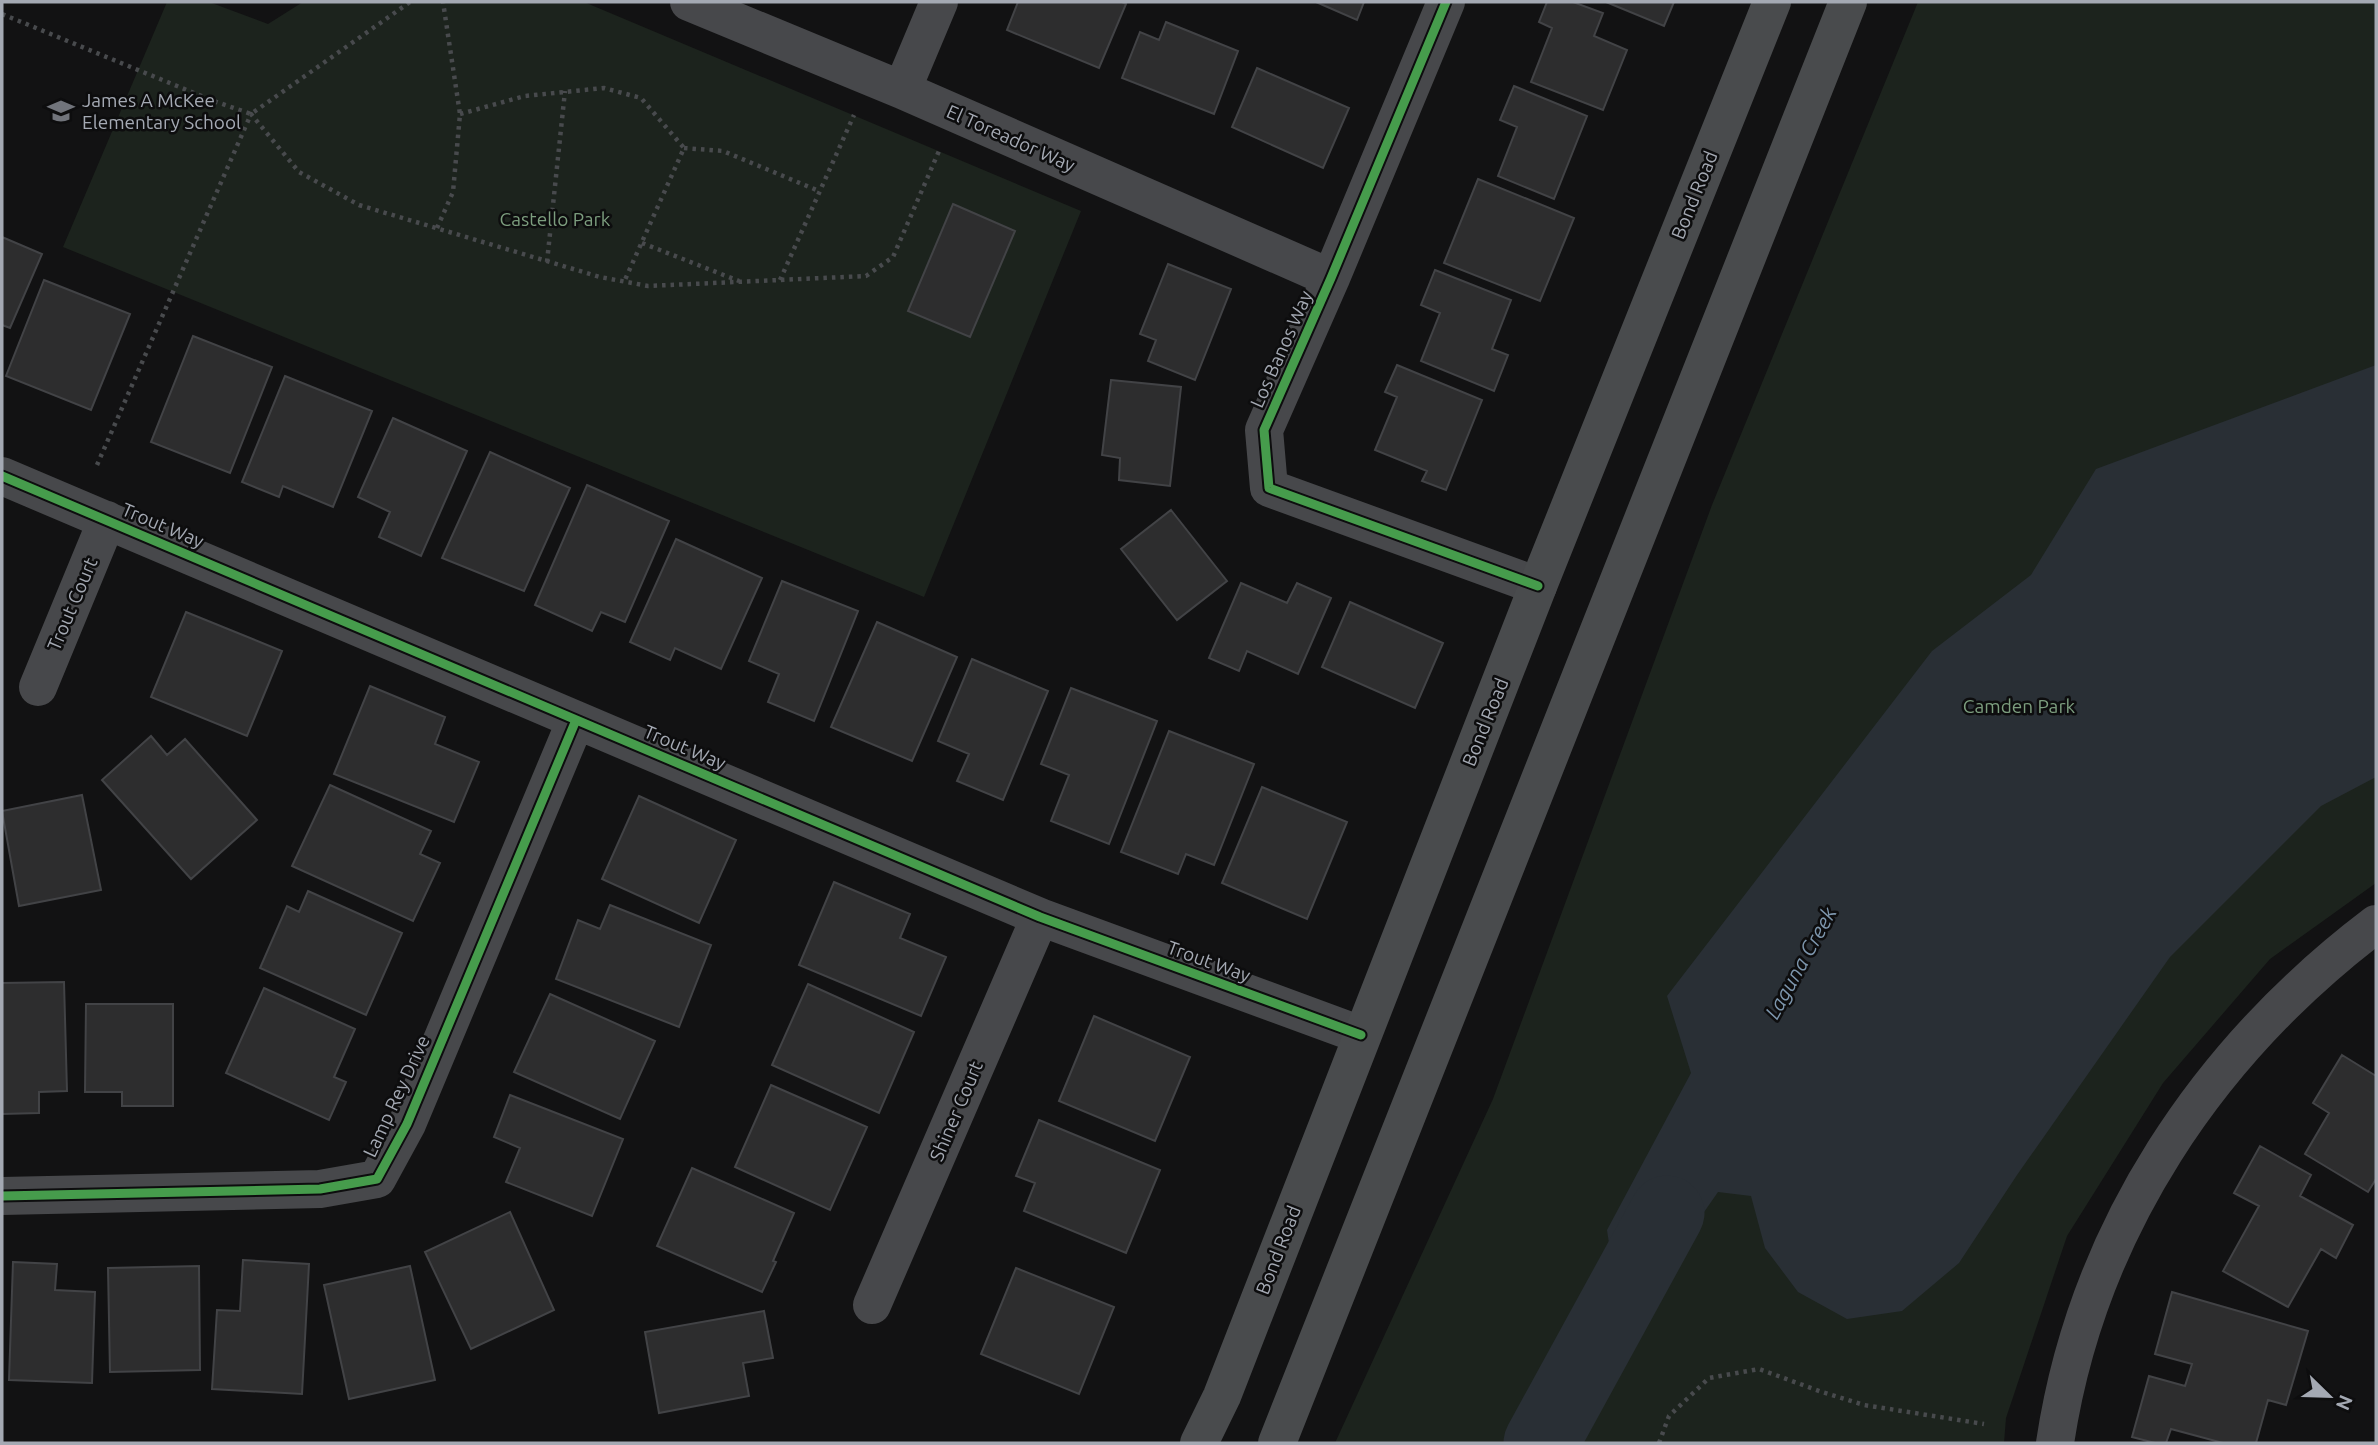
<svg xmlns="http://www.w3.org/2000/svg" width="2378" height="1445" font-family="Ubuntu,sans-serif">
<rect width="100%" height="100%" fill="#121213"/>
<path fill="#1c231d" d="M 167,2 L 209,2 L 268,24 L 303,2 L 584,2 L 1081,211 L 924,597 L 63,247 Z
M 1918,2 L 2376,2 L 2376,883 L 2270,959 L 2163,1083 L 2067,1236 L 2006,1418 L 2004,1443 L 1335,1443 L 1493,1099 L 1712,505 Z"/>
<path fill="#292f35" d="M 2376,365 L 2376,777 L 2321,806 L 2170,957 L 2017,1175 L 1959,1263 L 1902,1311 L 1847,1319 L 1798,1292 L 1765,1248 L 1751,1196 L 1718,1192 L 1663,1271 L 1618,1303 L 1607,1230 L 1691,1073 L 1667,996 L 1932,651 L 2031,575 L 2096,469 Z"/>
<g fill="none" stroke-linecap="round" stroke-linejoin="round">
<path stroke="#292f35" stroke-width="75" d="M 1541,1443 L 1667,1213"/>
</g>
<path fill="#2d2d2e" stroke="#424346" stroke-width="2" d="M 1018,2 L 1122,2 L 1126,4 L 1099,68 L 1007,30 Z
M 1316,2 L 1364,2 L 1357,20 Z
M 1547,2 L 1573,2 L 1603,13 L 1594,36 L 1627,50 L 1603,110 L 1531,82 L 1552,28 L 1539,22 Z
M 1606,2 L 1674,2 L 1664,26 Z
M 1166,22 L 1238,51 L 1214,114 L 1122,78 L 1140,32 L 1159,40 Z
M 1257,68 L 1349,108 L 1323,168 L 1232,127 Z
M 1514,86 L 1587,116 L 1554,199 L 1498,176 L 1517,127 L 1500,120 Z
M 1478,179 L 1574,218 L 1540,301 L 1444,263 Z
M 953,204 L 1015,231 L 970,337 L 908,311 Z
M 2,237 L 42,254 L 10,328 L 2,325 Z
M 1168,264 L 1231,289 L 1195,380 L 1148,361 L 1156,340 L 1140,334 Z
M 1435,270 L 1511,300 L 1492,349 L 1508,355 L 1494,391 L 1421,361 L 1440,313 L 1421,305 Z
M 44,280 L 130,314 L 91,410 L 6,376 Z
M 193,336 L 272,367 L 230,473 L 151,442 Z
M 1397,365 L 1482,400 L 1446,490 L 1422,481 L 1427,471 L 1375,450 L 1397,397 L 1385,392 Z
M 285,376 L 372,411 L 333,507 L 283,486 L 279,497 L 242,482 Z
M 1111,380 L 1181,387 L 1170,486 L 1119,480 L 1120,458 L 1102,455 Z
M 393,418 L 467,451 L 421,556 L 379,537 L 390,512 L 358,497 Z
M 490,452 L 570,488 L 524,591 L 442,558 Z
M 587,485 L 669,521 L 625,622 L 601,612 L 592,631 L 535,605 Z
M 1171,510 L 1227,581 L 1177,620 L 1121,549 Z
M 676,539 L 762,578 L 721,669 L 675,648 L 670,660 L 630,642 Z
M 782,581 L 858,611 L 814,721 L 768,702 L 779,674 L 749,661 Z
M 1241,583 L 1287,603 L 1297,583 L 1331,598 L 1298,674 L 1247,651 L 1239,671 L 1209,658 Z
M 1350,602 L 1443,643 L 1415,708 L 1322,667 Z
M 186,612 L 282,651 L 247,736 L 151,697 Z
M 877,622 L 957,657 L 912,761 L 831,727 Z
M 972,659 L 1048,691 L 1003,800 L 957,781 L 969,754 L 938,741 Z
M 370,686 L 445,717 L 435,744 L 479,762 L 454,822 L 334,774 Z
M 1071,688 L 1157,721 L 1109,844 L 1051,821 L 1069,775 L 1041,764 Z
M 1169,731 L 1254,764 L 1214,865 L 1186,854 L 1178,874 L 1121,852 Z
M 151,736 L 167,755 L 185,739 L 257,820 L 191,879 L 102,780 Z
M 330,785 L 431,831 L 420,854 L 440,863 L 413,921 L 292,866 Z
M 1262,787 L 1347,822 L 1307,919 L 1222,883 Z
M 82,795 L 101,890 L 19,906 L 2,811 Z
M 639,796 L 736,840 L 699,923 L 602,879 Z
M 834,882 L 910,914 L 900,938 L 946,957 L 921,1016 L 799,965 Z
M 308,891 L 402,933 L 366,1015 L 260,968 L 287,906 L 299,912 Z
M 610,905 L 711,945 L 679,1027 L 556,979 L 578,920 L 600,929 Z
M 64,982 L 67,1091 L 39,1092 L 39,1113 L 2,1114 L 2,983 Z
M 808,984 L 914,1032 L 879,1113 L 772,1065 Z
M 264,988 L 355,1029 L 334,1077 L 346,1082 L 329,1120 L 226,1073 Z
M 550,994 L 655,1041 L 620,1119 L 514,1072 Z
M 86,1004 L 173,1004 L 173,1106 L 122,1106 L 122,1092 L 85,1092 Z
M 1094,1016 L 1190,1057 L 1155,1141 L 1059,1101 Z
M 2342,1055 L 2376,1076 L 2376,1179 L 2368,1192 L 2305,1154 L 2329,1113 L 2313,1103 Z
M 771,1085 L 867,1127 L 830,1210 L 735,1167 Z
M 510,1095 L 623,1139 L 592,1216 L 506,1182 L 520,1148 L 494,1137 Z
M 1039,1120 L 1160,1170 L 1126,1253 L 1024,1211 L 1035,1183 L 1016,1176 Z
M 2260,1146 L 2311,1175 L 2300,1196 L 2353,1225 L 2336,1258 L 2321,1249 L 2288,1307 L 2223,1271 L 2259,1206 L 2234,1193 Z
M 692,1168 L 794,1213 L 773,1261 L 776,1262 L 762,1292 L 657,1246 Z
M 510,1212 L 554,1310 L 471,1349 L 425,1252 Z
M 243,1260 L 309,1264 L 302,1394 L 212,1389 L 217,1310 L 240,1311 Z
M 13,1262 L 57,1264 L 55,1290 L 95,1292 L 92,1383 L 9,1380 Z
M 199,1266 L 200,1370 L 110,1372 L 108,1268 Z
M 410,1266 L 435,1380 L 349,1399 L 324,1285 Z
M 1016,1268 L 1114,1307 L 1079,1394 L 981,1354 Z
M 2172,1292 L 2308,1331 L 2286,1405 L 2268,1400 L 2256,1443 L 2223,1443 L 2171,1429 L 2166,1443 L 2155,1443 L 2132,1437 L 2149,1376 L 2185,1386 L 2192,1364 L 2155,1354 Z
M 764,1311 L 773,1358 L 743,1363 L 749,1396 L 659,1413 L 645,1332 Z"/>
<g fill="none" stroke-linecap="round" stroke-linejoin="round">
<path stroke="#484a4d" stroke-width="4.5" stroke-dasharray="3.5 5" stroke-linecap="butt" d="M 2,14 L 211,100 L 251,114 L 410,2
M 460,114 L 525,96 L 604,88 L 641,98 L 684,148 L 624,282
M 684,148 L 723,151 L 819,191
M 437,228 L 453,192 L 460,114 L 443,2
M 642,243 L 739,281
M 547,262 L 565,91
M 780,280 L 854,115
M 97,465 L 251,114 L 299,172 L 359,205 L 600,277 L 648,286 L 866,276 L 893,257 L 939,151
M 1659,1443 L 1669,1416 L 1709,1378 L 1759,1369 L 1822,1392 L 1864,1405 L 1984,1424"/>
<path stroke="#47484b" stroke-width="38" d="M 689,2 L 902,90 L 1331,278
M 1446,2 L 1331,278 L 1264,430 L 1269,488 L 1538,586
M 902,90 L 939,2
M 2,476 L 1040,917 L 1361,1035
M 38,687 L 107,520
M 2,1196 L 320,1189 L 377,1179 L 407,1124 L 576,720
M 872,1305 L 1040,917
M 2055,1443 C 2087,1231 2207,1052 2376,924"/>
<path stroke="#494b4d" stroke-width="38" d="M 1199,1443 L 1222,1396 L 1538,586 L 1772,2
M 1277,1443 L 1848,2"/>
<defs>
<path id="cycleway" d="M 1446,2 L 1331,278 L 1264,430 L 1269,488 L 1538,586
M 2,476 L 1040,917 L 1361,1035
M 2,1196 L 320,1189 L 377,1179 L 407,1124 L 576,720"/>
</defs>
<use href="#cycleway" stroke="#0d0d0e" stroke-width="13"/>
<use href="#cycleway" stroke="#469c4c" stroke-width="9"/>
</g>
<defs>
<symbol id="school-bare" viewBox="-9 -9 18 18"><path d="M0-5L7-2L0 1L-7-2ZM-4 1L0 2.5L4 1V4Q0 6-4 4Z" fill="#71747b" stroke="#0d0d0e" stroke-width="2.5" paint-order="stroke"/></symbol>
</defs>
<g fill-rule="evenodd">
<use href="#school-bare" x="42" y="92" width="38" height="38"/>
</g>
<g text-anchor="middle" stroke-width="5" stroke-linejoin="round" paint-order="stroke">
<g font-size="19" fill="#a4a9b3" stroke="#0d0d0e" text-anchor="start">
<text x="82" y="107">James A McKee<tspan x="82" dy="22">Elementary School</tspan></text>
</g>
<g font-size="19" fill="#a4a9b3" stroke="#0d0d0e">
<text transform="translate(1011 138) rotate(24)" y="7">El Toreador Way</text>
<text transform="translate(1694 195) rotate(-68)" y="7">Bond Road</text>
<text transform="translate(1281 349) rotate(-66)" y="7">Los Banos Way</text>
<text transform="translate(163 525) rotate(23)" y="7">Trout Way</text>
<text transform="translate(72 604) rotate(-67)" y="7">Trout Court</text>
<text transform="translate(1485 722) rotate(-68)" y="7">Bond Road</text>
<text transform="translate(685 747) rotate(23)" y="7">Trout Way</text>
<text transform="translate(1209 961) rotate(20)" y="7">Trout Way</text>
<text transform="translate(396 1096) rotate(-65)" y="7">Lamp Rey Drive</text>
<text transform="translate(956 1111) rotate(-67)" y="7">Shiner Court</text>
<text transform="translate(1278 1250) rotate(-69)" y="7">Bond Road</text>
</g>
<g font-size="19" fill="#7c9d7e" stroke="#0d0d0e">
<text x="555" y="226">Castello Park</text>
<text x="2019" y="713">Camden Park</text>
</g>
<g font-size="21" font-style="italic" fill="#7d96ad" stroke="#0d0d0e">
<text transform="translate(1801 963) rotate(-61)" y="7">Laguna Creek</text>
</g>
</g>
<rect width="2378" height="1445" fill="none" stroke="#a4a9b3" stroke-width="7"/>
<g transform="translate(2329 1396) rotate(113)" stroke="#0d0d0e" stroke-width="5" paint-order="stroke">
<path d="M0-5L12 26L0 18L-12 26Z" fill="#a4a9b3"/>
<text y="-10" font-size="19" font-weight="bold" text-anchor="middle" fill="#a4a9b3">N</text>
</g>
</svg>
